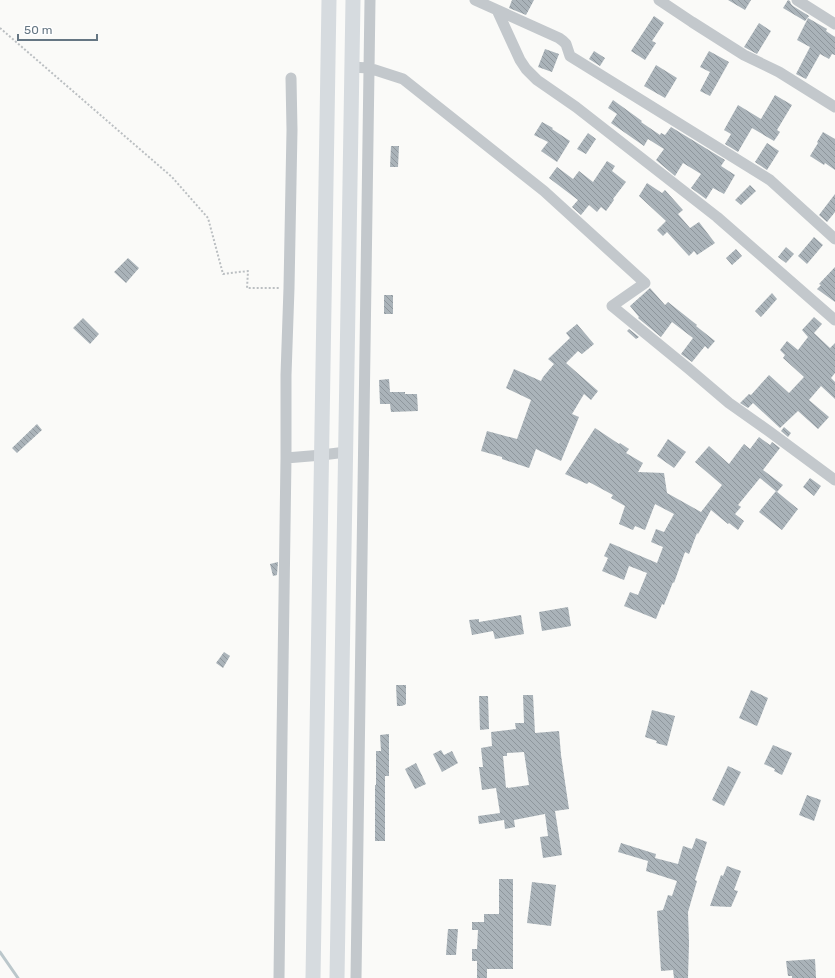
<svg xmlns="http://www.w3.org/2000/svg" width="835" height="978" font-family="Rubik,sans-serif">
<defs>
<pattern id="building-back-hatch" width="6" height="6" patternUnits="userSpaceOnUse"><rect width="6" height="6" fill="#aab3b9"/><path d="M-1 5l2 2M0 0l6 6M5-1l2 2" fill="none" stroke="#8e969c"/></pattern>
</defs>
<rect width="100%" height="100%" fill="#fafaf8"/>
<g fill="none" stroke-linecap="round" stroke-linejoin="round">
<path stroke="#bbc7cb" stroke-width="3" d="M 0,952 L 18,978"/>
</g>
<path fill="url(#building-back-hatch)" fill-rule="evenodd" d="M 512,0 L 534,0 L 526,15 L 509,8 Z
M 728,0 L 751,0 L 745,10 Z
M 788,0 L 790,1 L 791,4 L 793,6 L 809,16 L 805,21 L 783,8 Z
M 654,16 L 664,23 L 652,41 L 656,43 L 645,60 L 631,51 Z
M 808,18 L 827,29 L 826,31 L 835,37 L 835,55 L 832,54 L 829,59 L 820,54 L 806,79 L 796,74 L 810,47 L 797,40 Z
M 759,23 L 771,31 L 757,54 L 744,47 Z
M 545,49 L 559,54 L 552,72 L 538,67 Z
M 594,51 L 605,58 L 600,66 L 589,59 Z
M 709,51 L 729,62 L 710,96 L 700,91 L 710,72 L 700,67 Z
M 656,65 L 677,78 L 665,98 L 644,86 Z
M 775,95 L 792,105 L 777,130 L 780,132 L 774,141 L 752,128 L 738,152 L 725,144 L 731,134 L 724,130 L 738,105 L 761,119 Z
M 613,100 L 642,121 L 641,122 L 660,135 L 661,133 L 665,135 L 671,127 L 725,160 L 721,166 L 735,175 L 724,194 L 713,188 L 706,199 L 691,188 L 701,174 L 683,163 L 675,176 L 656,160 L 664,149 L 648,139 L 644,146 L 611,123 L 617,114 L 608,108 Z
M 542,122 L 553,128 L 552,129 L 570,141 L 557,162 L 541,151 L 548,142 L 534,135 Z
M 823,132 L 835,139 L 835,170 L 825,163 L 824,165 L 810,156 L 818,143 L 817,142 Z
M 588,133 L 596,139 L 586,154 L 577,149 Z
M 767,143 L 779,151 L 767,170 L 755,162 Z
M 391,146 L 399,146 L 398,167 L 390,167 Z
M 607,161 L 615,166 L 612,171 L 626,182 L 613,199 L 614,200 L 606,211 L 601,207 L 597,212 L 589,205 L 581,215 L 572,207 L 578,200 L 549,178 L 557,167 L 573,179 L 579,171 L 593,182 Z
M 647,183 L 662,193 L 665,190 L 683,210 L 678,214 L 690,228 L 699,222 L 715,243 L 697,255 L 694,251 L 689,256 L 667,232 L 663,236 L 657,230 L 666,221 L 639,196 Z
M 750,185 L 756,191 L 741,205 L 735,200 Z
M 835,194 L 835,212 L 827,222 L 819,215 Z
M 814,237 L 823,245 L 807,264 L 798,256 Z
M 786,247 L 794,254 L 786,263 L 778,257 Z
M 736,249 L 742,256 L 732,265 L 726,258 Z
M 128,258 L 139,268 L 126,283 L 114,272 Z
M 835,267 L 835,302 L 817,289 L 821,285 L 819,284 Z
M 650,288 L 665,305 L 668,302 L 697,325 L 696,326 L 715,341 L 708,349 L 705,346 L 692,362 L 681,354 L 693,338 L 672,322 L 661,337 L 638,318 L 639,317 L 630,306 Z
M 772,293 L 777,299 L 761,317 L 755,311 Z
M 384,295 L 393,295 L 393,314 L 384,314 Z
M 814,317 L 822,324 L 814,333 L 830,348 L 835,343 L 835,373 L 831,378 L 835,382 L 835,399 L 821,386 L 809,400 L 829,417 L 818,429 L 798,411 L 780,428 L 753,403 L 748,408 L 740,403 L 749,394 L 751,395 L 769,375 L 789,393 L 804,377 L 783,358 L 785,355 L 780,350 L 787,341 L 798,350 L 808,337 L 802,330 Z
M 83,318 L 99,334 L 90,344 L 73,328 Z
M 577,324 L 594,344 L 582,354 L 578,351 L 566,363 L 598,391 L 591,400 L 584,394 L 572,414 L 579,417 L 561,461 L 536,449 L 529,468 L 502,459 L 502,457 L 481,451 L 487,431 L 517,439 L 531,400 L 506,388 L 514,369 L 541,381 L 543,377 L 554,364 L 548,359 L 570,338 L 566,333 Z
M 629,329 L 639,337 L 636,339 L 627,331 Z
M 389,379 L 390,392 L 405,392 L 405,394 L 417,394 L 418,411 L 391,412 L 390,404 L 380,404 L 379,380 Z
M 37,424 L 42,430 L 17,453 L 12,448 Z
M 784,427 L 791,433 L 788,437 L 781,431 Z
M 595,428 L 619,444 L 620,443 L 629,449 L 626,453 L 643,463 L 638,472 L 664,473 L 667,493 L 701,512 L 722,485 L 695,462 L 709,446 L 729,464 L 744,444 L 750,449 L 759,437 L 770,445 L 772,442 L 780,448 L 763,470 L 783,485 L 777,492 L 760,478 L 738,505 L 741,507 L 735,514 L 744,521 L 738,530 L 729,523 L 728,524 L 711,510 L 698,534 L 697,533 L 689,554 L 685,552 L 674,583 L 673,582 L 664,605 L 662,604 L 656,619 L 624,606 L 630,592 L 638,595 L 647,573 L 629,566 L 624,580 L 602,571 L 608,558 L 604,556 L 610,543 L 657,563 L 663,547 L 651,542 L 656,529 L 664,532 L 674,514 L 655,504 L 645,530 L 635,526 L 633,530 L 619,524 L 625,506 L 611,498 L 613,495 L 589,482 L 587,484 L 565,474 Z
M 668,439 L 686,452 L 674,468 L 657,456 Z
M 810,478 L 821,486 L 814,496 L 803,487 Z
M 776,491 L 798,509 L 782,530 L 759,512 Z
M 278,562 L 277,575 L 273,576 L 270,564 Z
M 568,607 L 571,626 L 542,631 L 539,612 Z
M 521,615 L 524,634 L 495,639 L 493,631 L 472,635 L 469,620 L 479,619 L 479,622 Z
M 224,652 L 230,656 L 223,668 L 216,663 Z
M 396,685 L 406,685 L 406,704 L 402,706 L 397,706 Z
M 751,690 L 768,698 L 757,726 L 739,718 Z
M 523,695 L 533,695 L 535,733 L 559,731 L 561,755 L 569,809 L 555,811 L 562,855 L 543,858 L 540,837 L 548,836 L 545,814 L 514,820 L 515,827 L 505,829 L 504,820 L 479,824 L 478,816 L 500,813 L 496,788 L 482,790 L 479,767 L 483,767 L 481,748 L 492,746 L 491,732 L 516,729 L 515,723 L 524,723 ZM 524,752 L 529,785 L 508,788 L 508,787 L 506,788 L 503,756 L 507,756 L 507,753 Z
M 479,696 L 488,696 L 489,729 L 480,730 Z
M 652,710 L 675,716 L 667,746 L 656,743 L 657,741 L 645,737 Z
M 389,734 L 389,776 L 385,776 L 385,841 L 375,841 L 375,785 L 376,785 L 376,751 L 381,751 L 380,735 Z
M 773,745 L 792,753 L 782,775 L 774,771 L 775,769 L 764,764 Z
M 441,750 L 444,755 L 452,751 L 458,763 L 442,772 L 433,754 Z
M 416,763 L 426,784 L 415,789 L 405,769 Z
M 728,766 L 741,772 L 724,806 L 712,800 Z
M 807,795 L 821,800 L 814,821 L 799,815 Z
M 696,838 L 707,842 L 695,880 L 697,881 L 688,912 L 689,943 L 688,978 L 674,978 L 673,970 L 661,971 L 657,911 L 663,910 L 668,895 L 672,896 L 677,881 L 646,871 L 648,861 L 618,852 L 621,843 L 656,854 L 655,858 L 678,864 L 683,846 L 692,849 Z
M 727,866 L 741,871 L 734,890 L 738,891 L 731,907 L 710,906 L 721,875 L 723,876 Z
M 499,879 L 513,879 L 513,969 L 487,969 L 487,978 L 477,978 L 477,961 L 472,961 L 472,949 L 477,949 L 478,930 L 472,930 L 472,922 L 484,922 L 484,914 L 499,914 Z
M 532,882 L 556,885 L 551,926 L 527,923 Z
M 448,929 L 458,929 L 456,955 L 446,955 Z
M 815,959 L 816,978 L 792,978 L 792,976 L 788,976 L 786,961 Z"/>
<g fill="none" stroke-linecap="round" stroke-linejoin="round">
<path stroke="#bbbfc2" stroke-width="2" stroke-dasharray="2 2" stroke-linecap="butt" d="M 0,28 L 172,177 L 208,218 L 223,274 L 248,271 L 247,288 L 280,288"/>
<path stroke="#c3c8cc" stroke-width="11" d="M 475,0 L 559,38 L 563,41 L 566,44 L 570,56 L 770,180 L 835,239
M 659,0 L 692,22 L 744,55 L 779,72 L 835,107
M 797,0 L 835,24
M 497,10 L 520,60 L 526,69 L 537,80 L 576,107 L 717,217 L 835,320
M 351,67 L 369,68 L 403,79 L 544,191 L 645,283 L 612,306 L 689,369 L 729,403 L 770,432 L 835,480
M 286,458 L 322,455 L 346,452
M 279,978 L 282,738 L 286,458 L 286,375 L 289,288 L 292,130 L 291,78
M 356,978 L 370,0"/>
<path stroke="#d6dbdf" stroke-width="15" d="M 313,978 L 329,0
M 337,978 L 353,0"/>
</g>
<path d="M18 34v6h79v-6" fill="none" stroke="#657683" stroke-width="2"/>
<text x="24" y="34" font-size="12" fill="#657683" stroke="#ffffff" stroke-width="3" paint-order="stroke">50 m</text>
</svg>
